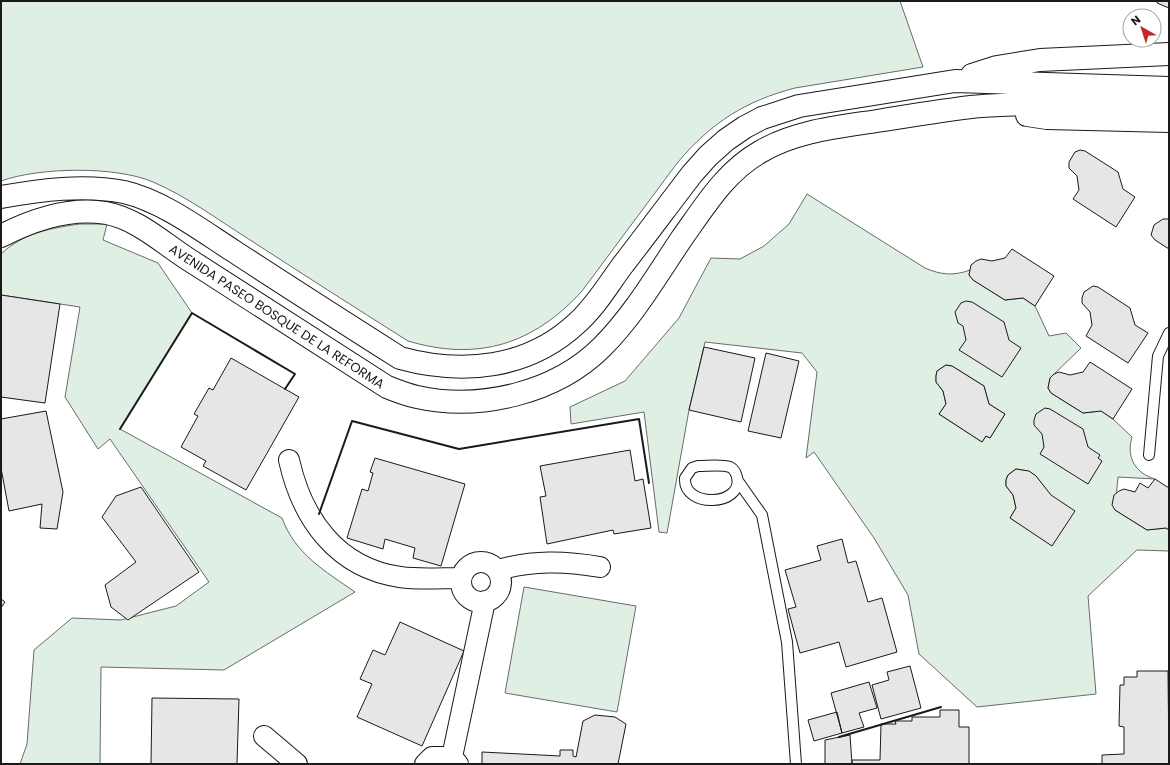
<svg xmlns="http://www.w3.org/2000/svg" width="1170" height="765" font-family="Poppins,sans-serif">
<rect width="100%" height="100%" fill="#fff"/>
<path fill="#e0efe3" stroke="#6a6a6a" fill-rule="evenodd" d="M 1,1 L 900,1 L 923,67 L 795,88 C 745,101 711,123 678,162 L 582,291 C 534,344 478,362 408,341 C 354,307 301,273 247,238 C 217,219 186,196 153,182 C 116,166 40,167 1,181 Z
M 807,194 L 925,268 C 941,275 954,276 970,270 L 969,275 L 973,280 L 1005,300 L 1023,298 L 1035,306 L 1049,336 L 1066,333 L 1081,348 L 1050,378 L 1048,388 L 1051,393 L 1083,413 L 1101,411 L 1113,419 L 1132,437 C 1126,457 1135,473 1155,479 L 1118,477 L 1115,510 L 1147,530 L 1166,528 L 1169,530 L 1169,551 L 1137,550 L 1088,596 L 1096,694 L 977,707 L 919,654 L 908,595 L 874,538 L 814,452 L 806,458 L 817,372 L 802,353 L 705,342 L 689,410 L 667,533 L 659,532 L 644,412 L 571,424 L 570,407 L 625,381 L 679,318 L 711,258 L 740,259 L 764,246 L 789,224 ZM 946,365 L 952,366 L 984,386 L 989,404 L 1005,414 L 990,438 L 986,436 L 982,442 L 939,414 L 946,404 L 943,391 L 936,382 L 936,376 L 937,371 ZM 1016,469 C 1040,472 1036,479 1050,495 C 1056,501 1067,506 1074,511 L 1052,545 L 1010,518 L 1016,508 L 1013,495 L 1006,486 L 1006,480 L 1008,475 Z
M 80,224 L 107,224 L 103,240 L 158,263 L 192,313 L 120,429 L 282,518 C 295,554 325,571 355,592 L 224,670 L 101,667 L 100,764 L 20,764 L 27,744 L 34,650 L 72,618 L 121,620 L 176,606 L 209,582 L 110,439 L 98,449 L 65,397 L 80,307 L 1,295 L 1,254 C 23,233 51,228 80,224 Z
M 524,587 L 636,606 L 617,712 L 505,693 Z"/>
<path fill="#e6e6e6" stroke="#1a1a1a" d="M 1157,1 L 1169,1 L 1169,8 L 1157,3 Z
M 1080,150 L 1085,151 L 1118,172 L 1123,189 L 1135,197 L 1116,227 L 1073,199 L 1079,190 L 1077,176 L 1069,168 L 1069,162 L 1075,152 Z
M 1163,219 L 1169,219 L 1169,249 L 1155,240 L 1151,235 L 1154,225 Z
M 1012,249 L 1054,276 L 1035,306 L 1023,298 L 1005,300 L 973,280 L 969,275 L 971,265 L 976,261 L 981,259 L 992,261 L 1005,258 Z
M 1093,286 L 1098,287 L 1130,308 L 1135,325 L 1148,333 L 1128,363 L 1086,336 L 1092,325 L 1090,312 L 1082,303 L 1082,298 L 1084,292 Z
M 1,295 L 60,304 L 45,403 L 1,397 Z
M 966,301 L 972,302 L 1004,322 L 1009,340 L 1021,348 L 1002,377 L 959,350 L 966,340 L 963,326 L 958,323 L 955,312 L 961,303 Z
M 704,347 L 755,358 L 741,422 L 689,410 Z
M 766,353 L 799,361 L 781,438 L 748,431 Z
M 231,358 L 299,397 L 246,490 L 203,466 L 206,461 L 181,447 L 198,416 L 194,414 L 209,388 L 213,390 Z
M 1090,362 L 1132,389 L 1113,419 L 1101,411 L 1083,413 L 1051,393 L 1048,388 L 1050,378 L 1054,374 L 1059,372 L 1070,375 L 1083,372 Z
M 946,365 L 952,366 L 984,386 L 989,404 L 1005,414 L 990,438 L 986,436 L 982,442 L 939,414 L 946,404 L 943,391 L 936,382 L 936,376 L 937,371 Z
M 1045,408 L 1050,409 L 1083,429 L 1088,447 L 1100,455 L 1098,458 L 1102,461 L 1088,484 L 1040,454 L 1044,447 L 1042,434 L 1034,425 L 1034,420 L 1036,414 Z
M 46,411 L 63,492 L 57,529 L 40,528 L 42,504 L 9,511 L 1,468 L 1,419 Z
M 630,450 L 635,481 L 643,479 L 651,528 L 614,534 L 613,530 L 547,544 L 540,497 L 546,496 L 540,466 Z
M 375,458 L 465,484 L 441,566 L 413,558 L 415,548 L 385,539 L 383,549 L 347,538 L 362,489 L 368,491 L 373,473 L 370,472 Z
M 1016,469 L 1029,471 L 1036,476 L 1051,495 L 1075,511 L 1052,546 L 1010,518 L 1016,508 L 1013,495 L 1006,486 L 1006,480 L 1008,475 Z
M 1155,479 L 1169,488 L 1169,530 L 1166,528 L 1147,530 L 1115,510 L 1112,505 L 1114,495 L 1119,491 L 1124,489 L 1135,492 L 1140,483 L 1148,488 Z
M 141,487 L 199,572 L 128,620 L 111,607 L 105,585 L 136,562 L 102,517 L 116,496 Z
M 842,539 L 848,563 L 856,561 L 868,602 L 882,598 L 897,652 L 846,667 L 839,642 L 800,653 L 788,609 L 796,607 L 785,570 L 821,560 L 817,546 Z
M 1,599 L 5,602 L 1,608 Z
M 400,622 L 464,651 L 422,746 L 357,717 L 372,684 L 360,679 L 373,650 L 385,655 Z
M 910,666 L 921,708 L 881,719 L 872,685 L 889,680 L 887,672 Z
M 1137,671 L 1168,671 L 1169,764 L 1102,764 L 1102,755 L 1124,754 L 1124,727 L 1119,726 L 1120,685 L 1124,685 L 1124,677 L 1137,677 Z
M 869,682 L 877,708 L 859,713 L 864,727 L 842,733 L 831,693 Z
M 152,698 L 239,699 L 237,764 L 151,764 Z
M 940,710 L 959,710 L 959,727 L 969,727 L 969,764 L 852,764 L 852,760 L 880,760 L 881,724 L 896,724 L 895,721 L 912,721 L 912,717 L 940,717 Z
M 837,712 L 842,733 L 814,741 L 808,720 Z
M 595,715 L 615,717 L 626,724 L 618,764 L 482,764 L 482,752 L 560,756 L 560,750 L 573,750 L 573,756 L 576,757 L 583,721 Z
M 850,735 L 852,764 L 825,764 L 825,740 Z"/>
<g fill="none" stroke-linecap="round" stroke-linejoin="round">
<defs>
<path id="service" d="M 1149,455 L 1158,356 L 1169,333
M 698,466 C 708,466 721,464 730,467 C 734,469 736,473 737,477 C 744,506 683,509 685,478 L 692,468 Z
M 738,481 L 762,515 L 787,642 L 796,764"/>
<path id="minor" d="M 289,460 C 302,519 337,568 400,577 C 420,580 441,578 461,578
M461 582a20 20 0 1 1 40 0a20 20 0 1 1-40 0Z
M 498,570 C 533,560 565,561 600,567
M 264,736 L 297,764
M 452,757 L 485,601
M 425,764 L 432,757 L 452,757 L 458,764"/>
<path id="secondary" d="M 972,75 L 997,67 L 1040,60 L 1169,54
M 1027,115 L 1047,118 L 1169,121
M 1,197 C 41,190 84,184 124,192 C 163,201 202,231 235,252 C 290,288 345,323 400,358 C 462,375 528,369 577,323 C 595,307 608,285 622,266 C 646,235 669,204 692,174 L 708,156 L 726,140 L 745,127 L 762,118 L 799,106 L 955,81 L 1169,88
M 1,236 C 32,220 70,207 106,213 C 139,219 166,246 194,263 C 259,305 323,346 387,387 C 397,391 407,395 417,397 C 480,411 556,393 602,347 C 634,315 657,275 682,238 C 705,206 725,172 760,152 C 795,131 838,127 877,121 C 908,116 939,111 971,107 C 988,105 1007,105 1025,104 C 1073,103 1121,102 1169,103"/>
</defs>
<use href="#service" stroke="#1a1a1a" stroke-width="12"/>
<use href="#minor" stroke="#1a1a1a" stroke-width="22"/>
<use href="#secondary" stroke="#1a1a1a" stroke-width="24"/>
<use href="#service" stroke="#fff" stroke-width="10"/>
<use href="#minor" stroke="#fff" stroke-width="20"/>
<use href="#secondary" stroke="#fff" stroke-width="22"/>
<path stroke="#1a1a1a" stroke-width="2" d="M 120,429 L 192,313 L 295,374 L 285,389
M 319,514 L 352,421 L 459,449 L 639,419 L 649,483
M 839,737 L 941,707"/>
</g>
<g text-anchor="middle" stroke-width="3" stroke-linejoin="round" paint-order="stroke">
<g font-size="13" fill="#1a1a1a" stroke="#fff">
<text transform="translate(277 316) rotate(33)" y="5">AVENIDA PASEO BOSQUE DE LA REFORMA</text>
</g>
</g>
<rect width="1170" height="765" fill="none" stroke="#1a1a1a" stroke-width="4"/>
<g transform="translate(1142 28) rotate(321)"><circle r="19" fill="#ffffff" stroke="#a3a3a3"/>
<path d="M0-3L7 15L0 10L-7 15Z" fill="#c62828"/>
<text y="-6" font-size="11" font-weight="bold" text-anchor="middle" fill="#1a1a1a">N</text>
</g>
</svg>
